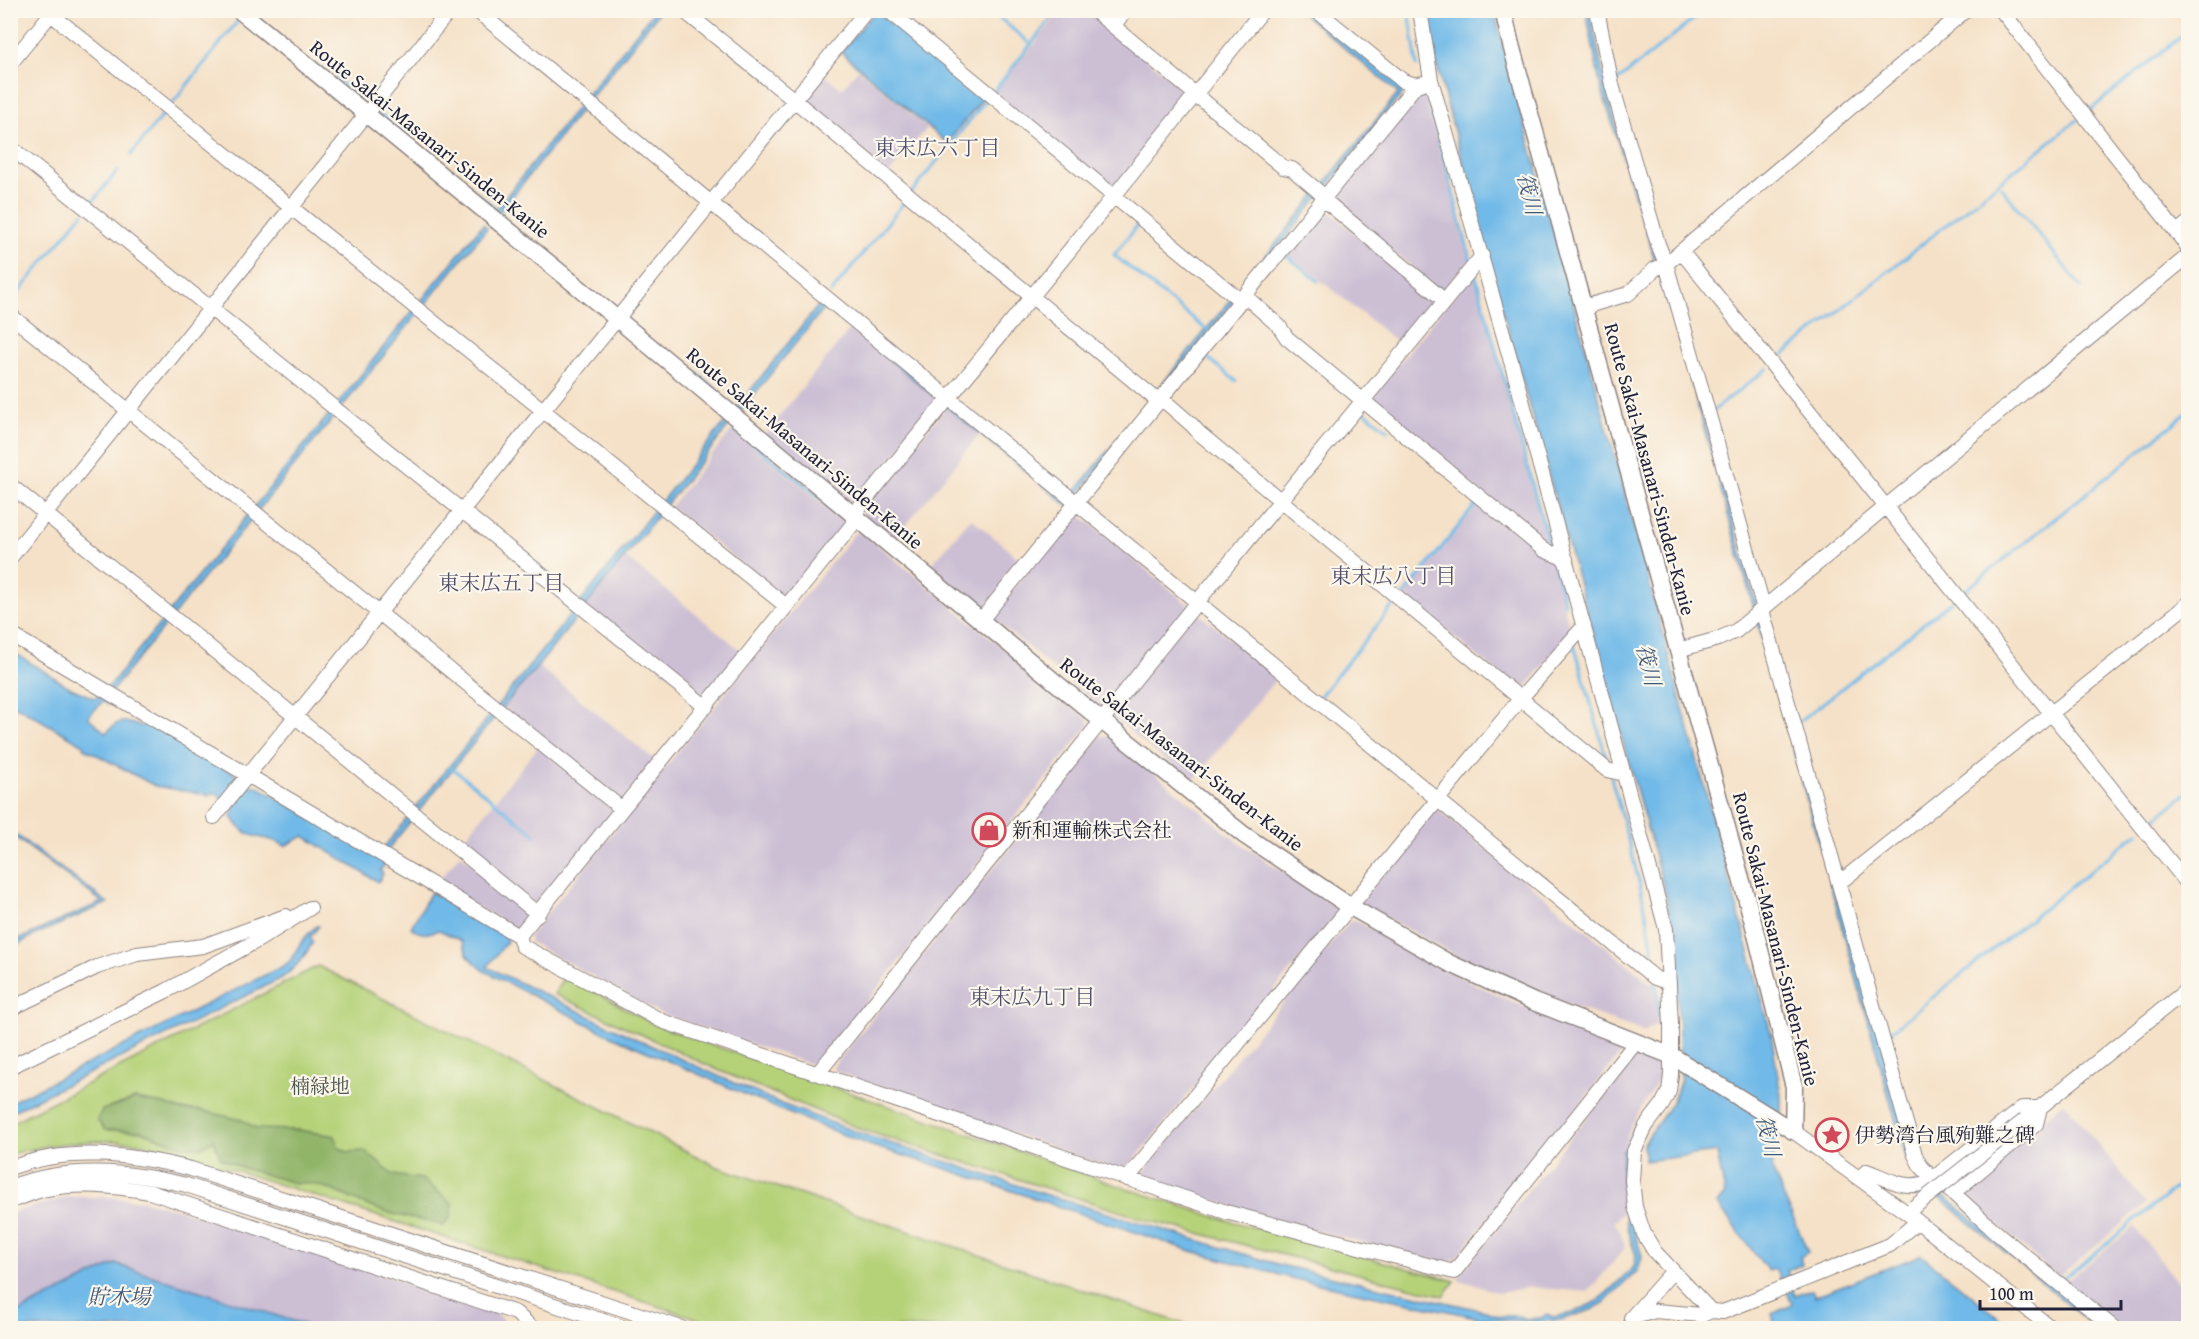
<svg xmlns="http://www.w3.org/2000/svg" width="2199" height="1339" font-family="'Gentium Book Plus','Noto Serif JP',serif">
<rect width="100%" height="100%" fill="#fbf7ec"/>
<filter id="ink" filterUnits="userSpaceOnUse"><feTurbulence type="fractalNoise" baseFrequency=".0167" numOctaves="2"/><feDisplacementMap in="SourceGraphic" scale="12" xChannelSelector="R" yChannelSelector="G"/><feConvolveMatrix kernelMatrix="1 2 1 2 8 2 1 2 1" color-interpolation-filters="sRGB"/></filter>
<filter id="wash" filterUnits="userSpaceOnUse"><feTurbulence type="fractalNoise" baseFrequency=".008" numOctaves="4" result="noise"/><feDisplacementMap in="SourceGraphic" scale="24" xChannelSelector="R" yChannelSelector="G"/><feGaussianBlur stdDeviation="1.35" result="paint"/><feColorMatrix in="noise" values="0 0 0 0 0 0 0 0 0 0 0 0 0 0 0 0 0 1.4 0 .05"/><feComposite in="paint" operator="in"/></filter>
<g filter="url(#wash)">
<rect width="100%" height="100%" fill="#f5e1c7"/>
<path fill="#ccbfd4" d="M 1087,10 L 1188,93 L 1114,190 L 994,93 L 1061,11 Z
M 858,69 L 927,128 L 888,175 L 801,101 L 821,72 L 842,89 Z
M 1424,95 L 1470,262 L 1445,295 L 1330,199 L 1418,96 Z
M 1324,207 L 1438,303 L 1402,346 L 1287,253 Z
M 1473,271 L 1522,451 L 1547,547 L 1370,400 Z
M 851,328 L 940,401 L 853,506 L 764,435 Z
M 947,406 L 980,434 L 893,541 L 863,515 L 862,510 Z
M 732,430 L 847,523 L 785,599 L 670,507 Z
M 1479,504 L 1551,558 L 1571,633 L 1521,692 L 1404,596 Z
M 1075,511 L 1190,606 L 1105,711 L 991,617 Z
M 971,518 L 1023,562 L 981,613 L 928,569 Z
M 862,532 L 1087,718 L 1089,725 L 819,1061 L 810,1064 L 662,1014 L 530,942 L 529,936 L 855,533 Z
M 625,557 L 743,652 L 702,701 L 585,607 Z
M 1195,610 L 1277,678 L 1192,782 L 1110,715 Z
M 538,666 L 655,760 L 622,801 L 503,708 Z
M 1100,736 L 1109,736 L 1238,842 L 1335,907 L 1336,915 L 1129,1166 L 1118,1170 L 834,1071 L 833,1067 Z
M 538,747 L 615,811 L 538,906 L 459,845 Z
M 1436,808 L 1655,987 L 1658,1023 L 1644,1032 L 1538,993 L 1453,954 L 1360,903 Z
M 460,854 L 531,913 L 519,930 L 436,884 Z
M 1351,920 L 1355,920 L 1444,970 L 1531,1010 L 1620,1045 L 1622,1052 L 1456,1258 L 1445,1263 L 1285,1223 L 1144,1178 L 1142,1174 Z
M 1643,1054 L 1665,1069 L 1631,1125 L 1623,1151 L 1621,1165 L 1624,1211 L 1613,1223 L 1620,1230 L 1625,1248 L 1588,1292 L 1530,1287 L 1500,1293 L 1457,1279 L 1637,1055 Z
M 2064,1102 L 2146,1204 L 2058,1277 L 1964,1196 L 1966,1186 L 2041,1126 L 2045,1118 Z
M 68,1197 L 107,1197 L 144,1201 L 184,1211 L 494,1311 L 511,1328 L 315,1328 L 115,1264 L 11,1316 L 11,1213 Z
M 2134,1227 L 2188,1295 L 2188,1328 L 2122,1328 L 2065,1282 Z"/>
<path fill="#b5d278" stroke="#6c7a5a" stroke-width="1.5" d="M 318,966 L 718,1167 L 1196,1328 L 726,1328 L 212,1163 C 191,1157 170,1150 149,1145 C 104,1136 55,1143 11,1154 L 11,1123 Z
M 565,975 L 655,1025 L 1122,1187 L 1219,1218 L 1455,1281 L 1444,1296 L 1147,1220 L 863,1130 L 720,1071 L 554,994 Z"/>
<path fill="#90b468" stroke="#596b52" stroke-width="1.5" d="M 135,1099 L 164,1104 L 182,1110 L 199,1110 L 242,1120 L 257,1129 L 299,1130 L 335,1136 L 338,1147 L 347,1152 L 365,1151 L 393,1175 L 422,1179 L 453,1204 L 451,1217 L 443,1226 C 422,1219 399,1217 379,1210 C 351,1201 323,1180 294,1183 L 246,1169 L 221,1159 L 214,1140 L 201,1147 L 181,1146 L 141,1131 L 105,1130 L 97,1120 L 102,1110 Z"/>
<path fill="#70b9e8" stroke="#496e92" stroke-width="1.5" d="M 654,11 L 660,11 L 500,212 L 496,209 Z
M 875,11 L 984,97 L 947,143 L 841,52 Z
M 1300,11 L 1308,11 L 1397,84 L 1403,93 L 1076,497 L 1073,494 L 1380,115 L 1397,95 L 1397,92 Z
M 1428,11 L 1494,11 L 1771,1033 L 1781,1096 L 1781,1113 L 1772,1169 L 1808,1252 L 1800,1257 L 1802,1264 L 1787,1271 L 1795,1295 L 1812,1290 L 1815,1296 L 1921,1255 L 2012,1328 L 1776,1328 L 1772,1314 L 1790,1306 L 1792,1302 L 1775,1269 L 1768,1271 L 1717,1204 L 1725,1194 L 1717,1152 L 1645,1161 L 1643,1145 C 1657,1122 1676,1104 1681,1077 L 1677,986 L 1667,899 L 1485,248 L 1435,59 Z
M 1586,11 L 1590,11 L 1608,98 L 1659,261 L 1918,1172 L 1943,1195 L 2105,1328 L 2096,1328 L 1919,1180 L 1906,1158 L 1678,335 L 1600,84 Z
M 483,224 L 487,228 L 107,697 L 112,701 L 108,705 L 103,701 L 88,717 L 106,733 C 127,710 129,731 151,724 L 234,773 L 235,777 L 245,786 L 257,786 L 377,856 L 725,422 L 729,426 L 538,666 L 497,714 L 381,858 L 384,866 L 380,870 L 383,874 L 378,882 L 304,836 L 285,846 C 261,831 249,846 231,815 L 235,810 L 215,793 L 209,795 L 155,786 L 84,748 L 84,745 L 11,703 L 10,650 L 71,688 L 94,698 L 102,695 Z
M 822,301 L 1071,504 L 1069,507 L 825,307 L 739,413 L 737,407 Z
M 11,831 L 108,903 L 35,935 L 11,948 L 11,944 L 17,940 L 102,902 L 11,834 Z
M 431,892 L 505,935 L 507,941 L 487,967 L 626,1034 L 729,1081 L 784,1105 L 862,1134 L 1050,1196 L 1280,1265 L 1485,1311 L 1499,1316 L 1518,1316 L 1527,1319 L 1541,1318 L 1547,1314 L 1553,1317 L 1572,1313 L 1598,1301 L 1634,1267 L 1636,1256 L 1628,1232 L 1622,1190 L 1621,1165 L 1623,1151 L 1626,1148 L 1628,1152 L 1626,1187 L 1629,1214 L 1642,1257 L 1638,1270 L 1604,1303 L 1591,1310 L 1561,1320 L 1532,1322 L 1481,1318 L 1295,1279 L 1191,1251 L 941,1167 L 869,1145 L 783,1111 L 609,1035 L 484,971 L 468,956 L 462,941 L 439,930 C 427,934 420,936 411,927 Z
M 316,926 L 319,926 L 310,938 L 313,942 C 304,957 296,968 282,978 L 11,1112 L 11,1102 L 283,966 L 290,961 L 302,941 Z
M 115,1264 L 315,1328 L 11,1328 L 11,1316 Z"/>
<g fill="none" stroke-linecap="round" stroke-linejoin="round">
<path stroke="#70b9e8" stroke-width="3" d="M 990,10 L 1028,42
M 1409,10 L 1417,66
M 335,78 L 368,104
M 1616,82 L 1705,10
M 994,91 L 1058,10
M 1427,95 L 1471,261
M 172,104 L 237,22
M 2090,110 L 2188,31
M 376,111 L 500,212
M 131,155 L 165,112
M 2001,187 L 2081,287
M 912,192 L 987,99
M 90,205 L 118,170
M 1139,223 L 1114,255 L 1208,331
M 1286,255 L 1318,281
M 1475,273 L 1549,546
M 831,293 L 907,199
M 10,303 L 83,213
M 672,354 L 716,389
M 1204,355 L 1236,381
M 1776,361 L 2077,120
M 1362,410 L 1388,430
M 1713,411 L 1768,368
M 734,429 L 822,499
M 1553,561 L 1565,604
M 1962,593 L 2188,412
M 1403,596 L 1477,503
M 1574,644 L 1608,764
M 1320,696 L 1396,602
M 1799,722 L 1952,601
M 451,767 L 536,835
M 1611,777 C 1628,841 1648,904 1655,969
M 2149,824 L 2188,792
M 1654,984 L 1657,986 L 1659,1016
M 1886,1035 L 2139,832
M 1626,1150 L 1634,1129 L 1655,1098 L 1664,1077
M 2063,1279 L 2188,1178"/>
</g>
</g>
<g filter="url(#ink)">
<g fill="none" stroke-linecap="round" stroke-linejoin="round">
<defs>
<path id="minor" d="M 476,10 L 1655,978 L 1669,983
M 683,10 L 794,100 L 1158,401
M 888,10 L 1241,301
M 1094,10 L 1283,167 L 1292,169 L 1325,197
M 1316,10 L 1403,81 L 1416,85 L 1423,83
M 1420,10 L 1431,80 L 1522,400 L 1666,929 L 1671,1025 L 1671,1075 L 1669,1091 L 1662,1105 L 1646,1126 L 1634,1151 L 1632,1180 L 1635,1207 L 1644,1234 L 1655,1252 L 1711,1311
M 1597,10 L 1612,85 L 1658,244 L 1666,264 L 1764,609
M 2001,10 L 2188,247
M 51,14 L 786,606
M 1113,26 L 1126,10
M 10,64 L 54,10
M 10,147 L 706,707
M 1323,199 L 1444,300
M 2177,232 L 2188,223
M 1681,251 L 2188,884
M 1245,296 L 1279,326 L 1287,338 L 1544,550 L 1566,559
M 1584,307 L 1628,294 L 1655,269 L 1666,264 L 1966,10
M 10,315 L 622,809
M 1161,398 L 1192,425 L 1199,433 L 1607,770 L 1624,774
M 10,485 L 538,914
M 853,515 L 1114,196 L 1263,10
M 10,558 L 450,10
M 1762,610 L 1915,1155 L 1920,1165 L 1933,1179 L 1953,1193 L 1998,1234 L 2114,1328
M 981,620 L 1416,85
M 10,634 L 519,936 L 522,946 L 662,1021 L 1226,1212 L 1454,1272 L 1636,1042
M 1678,650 L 1718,639 L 1736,631 L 2188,256
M 214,817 L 867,10
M 1839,883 L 2188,604
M 519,936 L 857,519
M 10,1009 L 97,967 L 137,954 L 203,946 L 286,916
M 10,1067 L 166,991 L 260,939 L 310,908
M 818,1073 L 1198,601 L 1482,256
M 2033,1113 L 2188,989
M 1793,1131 L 1907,1213 L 2051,1328
M 10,1168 C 69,1146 132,1154 191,1169 L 681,1328
M 1859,1178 L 1867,1171 C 1888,1179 1907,1192 1930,1181 L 2022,1108 L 2040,1108 L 2036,1124 L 1953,1193
M 1127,1179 L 1521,698 L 1584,626
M 10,1187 C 68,1165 128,1171 186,1185 L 625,1328
M 10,1201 C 21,1198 31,1193 42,1190 C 78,1182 114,1186 150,1192 L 516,1313 L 532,1328
M 1632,1317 L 1672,1272
M 1631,1318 L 1655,1311 L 1702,1315 L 1711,1311 L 1723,1312 L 1890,1245 L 1917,1222"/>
<path id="major" d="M 239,10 L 616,318 L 1102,721 L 1244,835 L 1351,907 L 1449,963 L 1534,1002 L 1672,1056 L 1793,1131 L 1794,1087 L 1753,922 L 1511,45 L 1503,10"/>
</defs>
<use href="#minor" stroke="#8c8281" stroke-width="16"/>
<use href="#major" stroke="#8c8281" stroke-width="19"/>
<use href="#minor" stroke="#fff" stroke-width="14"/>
<use href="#major" stroke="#fff" stroke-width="16"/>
<defs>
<path id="minor-bridge" d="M 1914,1207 L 2025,1120"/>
</defs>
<use href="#minor-bridge" stroke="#8c8281" stroke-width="16" stroke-linecap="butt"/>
<use href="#minor-bridge" stroke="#fff" stroke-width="14"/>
</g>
</g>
<defs>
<symbol id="shop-ring" viewBox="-11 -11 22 22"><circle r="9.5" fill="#fbf7ec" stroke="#d1495b" stroke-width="1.5"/><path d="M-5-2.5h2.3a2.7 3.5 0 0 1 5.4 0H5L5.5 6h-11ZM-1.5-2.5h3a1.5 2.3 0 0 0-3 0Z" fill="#d1495b"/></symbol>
<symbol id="sight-ring" viewBox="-11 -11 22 22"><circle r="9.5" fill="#fbf7ec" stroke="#d1495b" stroke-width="1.5"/><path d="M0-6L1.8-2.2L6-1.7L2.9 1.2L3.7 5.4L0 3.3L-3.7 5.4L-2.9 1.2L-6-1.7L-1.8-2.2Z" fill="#d1495b"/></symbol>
</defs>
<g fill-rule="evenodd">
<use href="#shop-ring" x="970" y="811" width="38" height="38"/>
<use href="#sight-ring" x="1813" y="1116" width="38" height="38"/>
</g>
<g text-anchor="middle" stroke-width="4.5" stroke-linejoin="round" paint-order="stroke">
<g font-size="20" fill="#22223b" stroke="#fbf7ec">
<text transform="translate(430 139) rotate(39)" y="7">Route Sakai-Masanari-Sinden-Kanie</text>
<text transform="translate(805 448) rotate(40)" y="7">Route Sakai-Masanari-Sinden-Kanie</text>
<text transform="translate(1650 469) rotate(75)" y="7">Route Sakai-Masanari-Sinden-Kanie</text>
<text transform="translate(1182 754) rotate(38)" y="7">Route Sakai-Masanari-Sinden-Kanie</text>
<text transform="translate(1776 939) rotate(76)" y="7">Route Sakai-Masanari-Sinden-Kanie</text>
</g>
<g font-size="20" fill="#22223b" stroke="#fbf7ec" text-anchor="start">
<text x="1012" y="837">新和運輸株式会社</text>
<text x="1855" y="1142">伊勢湾台風殉難之碑</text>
</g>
<g font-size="20" fill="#4e574d" stroke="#fbf7ec">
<text x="320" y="1093">楠緑地</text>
</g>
<g font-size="21" fill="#524e6d" stroke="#fbf7ec">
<text x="937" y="155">東末広六丁目</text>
<text x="1393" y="583">東末広八丁目</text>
<text x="501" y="590">東末広五丁目</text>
<text x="1032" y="1004">東末広九丁目</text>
</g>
<g font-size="21" font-style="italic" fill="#3d5778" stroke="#fbf7ec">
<text transform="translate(1529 194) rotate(76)" y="7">筏川</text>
<text transform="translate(1648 665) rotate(76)" y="7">筏川</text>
<text transform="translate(1768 1136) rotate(76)" y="7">筏川</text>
<text x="119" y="1304">貯木場</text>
</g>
</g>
<rect width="2199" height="1339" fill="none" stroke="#fbf7ec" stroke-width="36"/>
<path d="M1980 1300v9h141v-9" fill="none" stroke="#22223b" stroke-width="3"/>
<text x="1989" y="1300" font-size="18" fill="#22223b" stroke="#fbf7ec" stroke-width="4.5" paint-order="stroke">100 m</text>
</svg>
